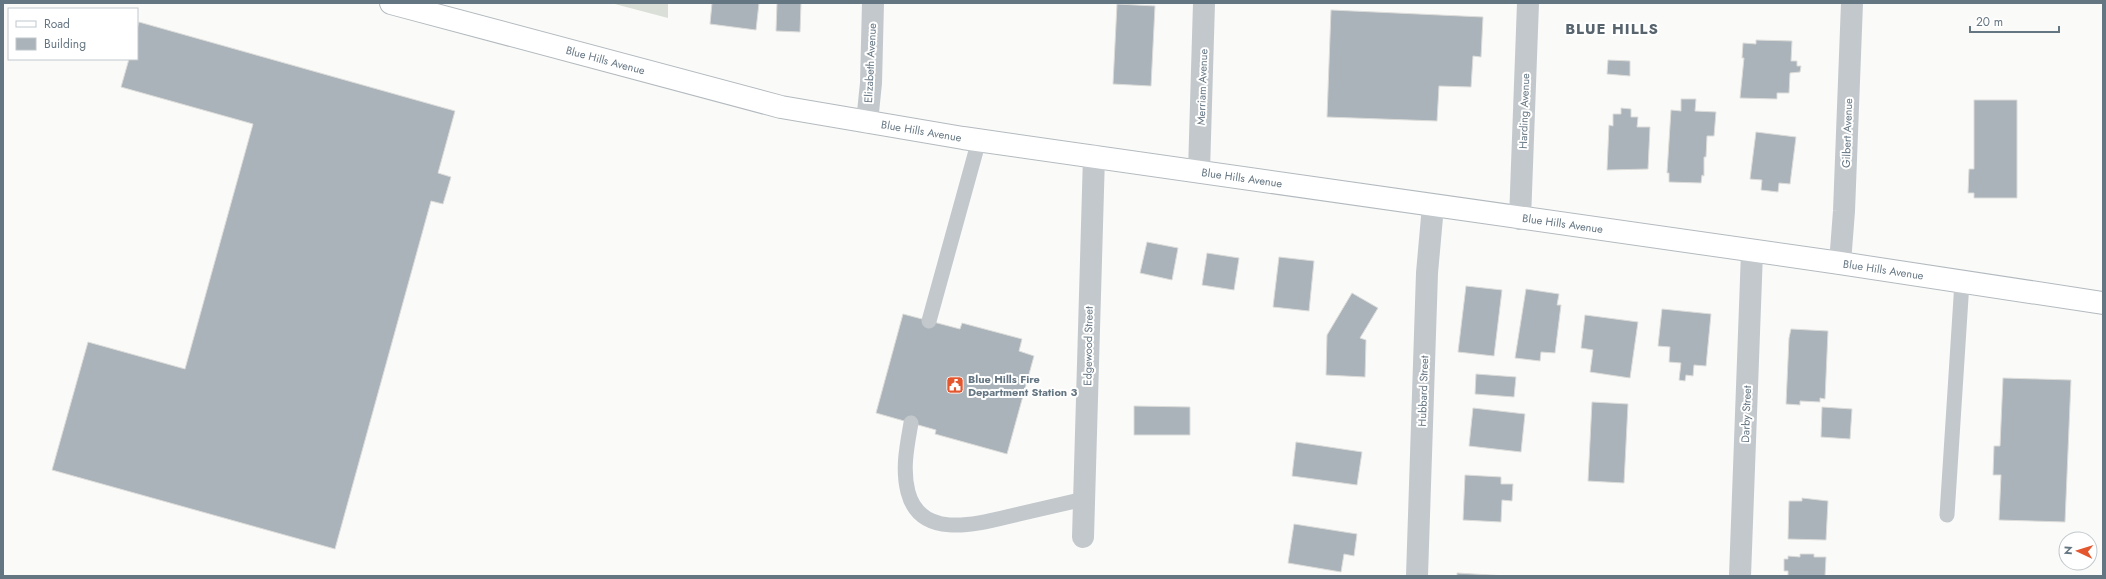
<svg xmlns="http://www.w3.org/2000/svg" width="2106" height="579" font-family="Jost,sans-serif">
<rect width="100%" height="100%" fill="#fafaf8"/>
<path fill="#dadfd7" d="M 611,3 L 668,3 L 668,18 Z"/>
<path fill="#aab3b9" stroke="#dcdcda" d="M 712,3 L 759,3 L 756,30 L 710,24 Z
M 777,3 L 801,3 L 800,32 L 776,31 Z
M 1117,4 L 1155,6 L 1151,86 L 1113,84 Z
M 1331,10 L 1483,17 L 1481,57 L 1473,56 L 1471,87 L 1439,86 L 1437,121 L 1327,117 Z
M 139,22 L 455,111 L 438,173 L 451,177 L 443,204 L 431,201 L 335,549 L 52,470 L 88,342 L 185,369 L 253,124 L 121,87 L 129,59 L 137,59 L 137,29 Z
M 1756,40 L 1792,41 L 1791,61 L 1797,61 L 1797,66 L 1801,66 L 1800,72 L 1790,73 L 1789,93 L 1777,93 L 1777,99 L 1740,98 L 1744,58 L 1742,58 L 1743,43 L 1756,44 Z
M 1608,60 L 1630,61 L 1630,76 L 1607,74 Z
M 1681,99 L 1696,99 L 1695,111 L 1716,112 L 1714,136 L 1707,136 L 1706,157 L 1704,157 L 1704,176 L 1702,175 L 1701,183 L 1669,182 L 1669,173 L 1667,173 L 1671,110 L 1681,111 Z
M 1974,100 L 2017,100 L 2017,198 L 1974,198 L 1974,193 L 1968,193 L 1969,169 L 1974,169 Z
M 1621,108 L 1631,109 L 1631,117 L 1638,117 L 1637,127 L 1650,127 L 1648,169 L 1607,170 L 1609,125 L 1613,126 L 1613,114 L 1621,114 Z
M 1756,132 L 1796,137 L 1790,184 L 1779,183 L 1778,192 L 1761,190 L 1762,180 L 1750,179 Z
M 1147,242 L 1178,248 L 1172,280 L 1140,273 Z
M 1207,253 L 1239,258 L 1234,290 L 1202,285 Z
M 1279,257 L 1314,261 L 1309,311 L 1273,307 Z
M 1466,286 L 1502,290 L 1494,356 L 1458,352 Z
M 1526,289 L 1559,294 L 1557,305 L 1561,305 L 1555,353 L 1541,352 L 1540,361 L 1515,358 Z
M 1352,293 L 1378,308 L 1360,338 L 1366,340 L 1365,377 L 1326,375 L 1327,335 Z
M 1662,309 L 1711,314 L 1706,366 L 1694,365 L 1693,376 L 1686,375 L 1685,381 L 1679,380 L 1681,363 L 1669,362 L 1670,347 L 1658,346 Z
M 903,314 L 960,329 L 962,323 L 1022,339 L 1019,351 L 1034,356 L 1007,454 L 935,434 L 936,430 L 876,413 Z
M 1585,315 L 1638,322 L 1630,378 L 1590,372 L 1593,350 L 1581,348 Z
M 1791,329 L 1828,331 L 1825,399 L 1820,398 L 1820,402 L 1800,401 L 1800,405 L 1786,404 L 1789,338 Z
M 1476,374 L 1516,377 L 1514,397 L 1475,394 Z
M 2003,378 L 2071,380 L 2065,522 L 1999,520 L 2001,475 L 1993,475 L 1994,446 L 2000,446 Z
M 1592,402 L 1628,404 L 1624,483 L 1588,481 Z
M 1134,406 L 1190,407 L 1190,435 L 1134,435 Z
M 1822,407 L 1852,409 L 1850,439 L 1821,437 Z
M 1473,408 L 1525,414 L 1521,452 L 1469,446 Z
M 1296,442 L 1362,452 L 1357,485 L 1292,476 Z
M 1465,475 L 1501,477 L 1501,484 L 1513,484 L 1512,501 L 1502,500 L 1501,522 L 1463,520 Z
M 1802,498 L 1828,501 L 1826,540 L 1788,539 L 1789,501 L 1802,501 Z
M 1294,524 L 1357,534 L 1354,556 L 1344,554 L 1341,572 L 1288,563 Z
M 1800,554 L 1814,554 L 1814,557 L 1826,557 L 1825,576 L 1788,576 L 1788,571 L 1784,571 L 1784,559 L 1788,559 L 1788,556 L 1800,557 Z
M 1457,573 L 1507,576 L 1457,576 Z"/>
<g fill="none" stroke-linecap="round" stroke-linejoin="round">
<defs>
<g id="secondary">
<path id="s1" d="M 391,3 L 781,107 L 963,138 L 1840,263 L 2103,303"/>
</g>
</defs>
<use href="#secondary" stroke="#b3babf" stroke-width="24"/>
<path stroke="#c3c8cc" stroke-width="15" d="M 929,321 L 979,140
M 911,423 C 907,446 902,469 908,492 C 921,543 984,522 1019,514 C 1041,509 1062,504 1084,499
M 1947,515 L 1962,282"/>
<path stroke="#c3c8cc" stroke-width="22" d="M 1199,171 L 1204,3
M 1520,219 L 1528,3
M 1840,263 L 1844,211 L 1852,3
M 1083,537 L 1094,156
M 1417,576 L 1427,273 L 1433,206
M 1740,576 L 1752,252"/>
<path stroke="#c3c8cc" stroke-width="22" d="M 867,122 L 871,83 L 873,3"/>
<use href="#secondary" stroke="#fff" stroke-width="22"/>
</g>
<defs>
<symbol id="civic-square" viewBox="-11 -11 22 22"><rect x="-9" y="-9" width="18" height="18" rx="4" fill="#e4572e" stroke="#fff"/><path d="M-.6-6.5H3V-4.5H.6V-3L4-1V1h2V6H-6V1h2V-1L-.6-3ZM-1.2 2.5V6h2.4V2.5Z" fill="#fff"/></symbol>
</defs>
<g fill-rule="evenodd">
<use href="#civic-square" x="945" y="375" width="20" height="20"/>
</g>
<g text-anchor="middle" stroke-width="4" stroke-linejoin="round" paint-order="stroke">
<g font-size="11" fill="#657683" stroke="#fff">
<text dy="4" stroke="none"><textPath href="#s1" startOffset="222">Blue Hills Avenue</textPath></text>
<text transform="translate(870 63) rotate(-87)" y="4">Elizabeth Avenue</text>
<text transform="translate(1202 87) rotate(-88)" y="4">Merriam Avenue</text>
<text transform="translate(1524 111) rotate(-88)" y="4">Harding Avenue</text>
<text dy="4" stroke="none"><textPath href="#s1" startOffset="546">Blue Hills Avenue</textPath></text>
<text transform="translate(1847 133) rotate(-88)" y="4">Gilbert Avenue</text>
<text dy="4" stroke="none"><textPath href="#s1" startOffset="870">Blue Hills Avenue</textPath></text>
<text dy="4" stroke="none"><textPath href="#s1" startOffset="1194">Blue Hills Avenue</textPath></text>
<text dy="4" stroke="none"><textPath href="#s1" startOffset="1518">Blue Hills Avenue</textPath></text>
<text transform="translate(1088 346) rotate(-89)" y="4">Edgewood Street</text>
<text transform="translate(1423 391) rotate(-88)" y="4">Hubbard Street</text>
<text transform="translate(1746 414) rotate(-88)" y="4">Darby Street</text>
</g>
<g font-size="11" font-weight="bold" fill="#657683" stroke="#fff" text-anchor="start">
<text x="968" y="383">Blue Hills Fire<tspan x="968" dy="13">Department Station 3</tspan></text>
</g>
<g font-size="15" font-weight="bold" letter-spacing="1" fill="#57646e" stroke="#fff">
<text x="1612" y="34">BLUE HILLS</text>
</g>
</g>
<rect width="2106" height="579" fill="none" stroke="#657683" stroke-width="8"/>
<rect x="8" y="8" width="130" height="52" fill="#ffffff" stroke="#c1c8cd"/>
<rect x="16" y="21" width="20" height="6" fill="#ffffff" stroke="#c1c8cd"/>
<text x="44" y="28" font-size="12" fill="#657683">Road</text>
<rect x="16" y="38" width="20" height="12" fill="#aab3b9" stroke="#c1c8cd"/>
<text x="44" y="48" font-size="12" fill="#657683">Building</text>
<g transform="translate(2078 551) rotate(274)"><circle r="19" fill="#ffffff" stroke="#c1c8cd"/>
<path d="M0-3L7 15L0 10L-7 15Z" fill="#e4572e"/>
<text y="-6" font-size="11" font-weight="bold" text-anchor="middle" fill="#657683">N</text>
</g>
<path d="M1970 26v6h89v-6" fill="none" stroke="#657683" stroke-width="2"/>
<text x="1976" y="26" font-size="12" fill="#657683" stroke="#ffffff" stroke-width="3" paint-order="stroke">20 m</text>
</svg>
